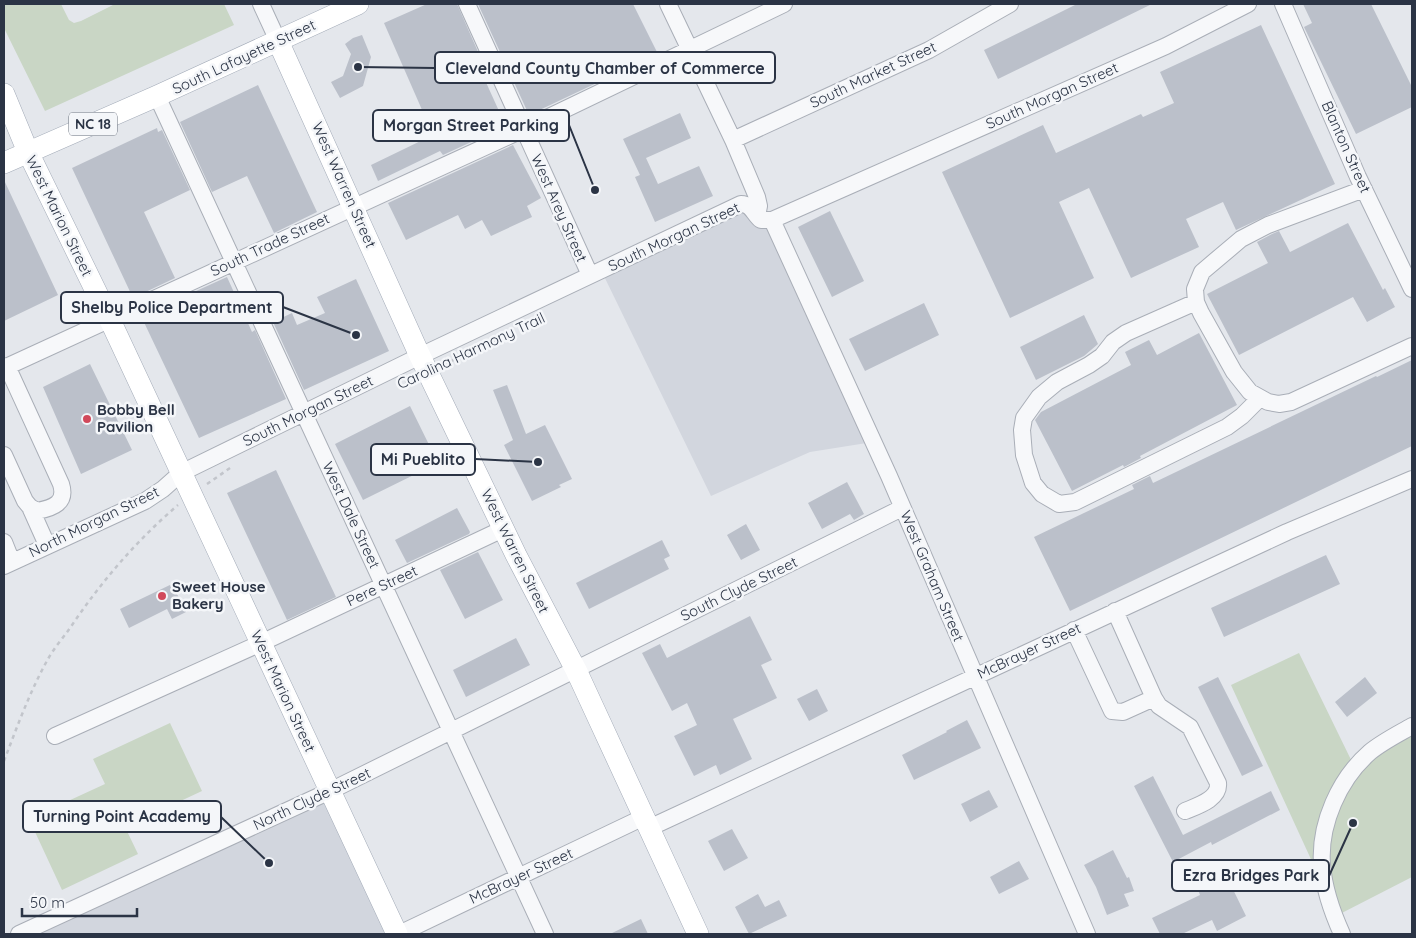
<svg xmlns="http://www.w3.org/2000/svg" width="1416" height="938" font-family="Quicksand,sans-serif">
<rect width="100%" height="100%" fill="#e4e7ec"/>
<path fill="#d2d6de" d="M 741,204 L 765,221 L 873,442 L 810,452 L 711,496 L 601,270 Z
M 330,791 L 397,934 L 19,934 Z"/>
<path fill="#c9d6c5" d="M 4,4 L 61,4 L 69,20 L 74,23 L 81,21 L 115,4 L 224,4 L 234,25 L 45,111 L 4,28 Z
M 1299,653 L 1355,768 L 1412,726 L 1412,877 L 1334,917 L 1326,892 L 1231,685 Z
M 170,723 L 202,791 L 125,827 L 138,854 L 62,890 L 29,819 L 105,784 L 93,759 Z"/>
<path fill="#bbc0ca" d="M 427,4 L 457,4 L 479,54 L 474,56 L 504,122 L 502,123 L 504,127 L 443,155 L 440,151 L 378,181 L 371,165 L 433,135 L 384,23 Z
M 478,4 L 633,4 L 658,54 L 529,115 Z
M 1077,4 L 1152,4 L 998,79 L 984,50 Z
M 1303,4 L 1371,4 L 1412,87 L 1412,107 L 1356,134 L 1304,27 L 1312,23 Z
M 1261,25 L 1335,184 L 1236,230 L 1223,202 L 1186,219 L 1199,247 L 1131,278 L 1089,188 L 1059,202 L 1094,278 L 1010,318 L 942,172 L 1043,125 L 1056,153 L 1141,114 L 1143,117 L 1174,103 L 1160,72 Z
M 362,35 L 371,57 L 363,86 L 340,98 L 331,82 L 343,76 L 351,54 L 345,44 L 353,38 Z
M 258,85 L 317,212 L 274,233 L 247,176 L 212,192 L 180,122 Z
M 680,113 L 691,138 L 646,158 L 658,184 L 699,166 L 713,196 L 655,222 L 635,177 L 640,175 L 623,139 Z
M 157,128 L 158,132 L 162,130 L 190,190 L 144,212 L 175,278 L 133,298 L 72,168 Z
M 513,145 L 541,198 L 527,206 L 532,217 L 491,236 L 482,220 L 465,229 L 458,215 L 406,240 L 388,203 Z
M 4,180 L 58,295 L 4,321 Z
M 830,211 L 864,281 L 832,297 L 798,227 Z
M 1348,223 L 1383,290 L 1385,288 L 1395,307 L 1367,322 L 1353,297 L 1239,355 L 1207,294 L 1268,263 L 1257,242 L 1272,234 L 1279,231 L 1290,252 Z
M 227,277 L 252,332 L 255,330 L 286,399 L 199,438 L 141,316 Z
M 356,279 L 389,351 L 304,390 L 273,322 L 292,313 L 297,325 L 325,313 L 317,297 Z
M 924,303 L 939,335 L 865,371 L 849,339 Z
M 1084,315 L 1098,344 L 1084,356 L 1036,380 L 1020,347 Z
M 1199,333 L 1237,405 L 1140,456 L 1141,458 L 1124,467 L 1123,465 L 1072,491 L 1035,420 L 1041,412 L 1131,365 L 1125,352 L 1149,340 L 1157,355 Z
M 1412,360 L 1412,446 L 1070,611 L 1034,537 L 1134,489 L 1132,485 L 1150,476 L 1153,483 L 1376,376 L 1377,377 Z
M 90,364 L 132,450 L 81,474 L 43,387 Z
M 507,385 L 526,434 L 545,425 L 572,479 L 559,485 L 561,487 L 532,501 L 504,445 L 513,440 L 493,390 Z
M 410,406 L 438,463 L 363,500 L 335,444 Z
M 276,470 L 336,597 L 287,620 L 227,493 Z
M 847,482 L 864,514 L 854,520 L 850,514 L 822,529 L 808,503 Z
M 457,508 L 470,532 L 469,534 L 407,563 L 395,540 Z
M 746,524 L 760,550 L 741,560 L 727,535 Z
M 662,540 L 670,556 L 664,559 L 669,569 L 589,609 L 576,583 Z
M 478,552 L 503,600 L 465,619 L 440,570 Z
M 1326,555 L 1340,584 L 1224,637 L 1211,608 Z
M 172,584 L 186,612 L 172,619 L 167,609 L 129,628 L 120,609 Z
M 750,616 L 772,660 L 761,665 L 777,698 L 733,719 L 752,759 L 720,775 L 716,765 L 694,776 L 674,736 L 697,725 L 687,703 L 672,711 L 642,653 L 660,644 L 667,658 Z
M 516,638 L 530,665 L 466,697 L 453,670 Z
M 1218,677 L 1263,766 L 1242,776 L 1198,687 Z
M 1365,677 L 1377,693 L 1347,717 L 1335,702 Z
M 817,689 L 828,711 L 809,721 L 797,699 Z
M 967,720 L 981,748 L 914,780 L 902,755 L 947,732 L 946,731 Z
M 1153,776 L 1183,835 L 1271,791 L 1280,810 L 1212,845 L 1211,842 L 1173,862 L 1134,786 Z
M 989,790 L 998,807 L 970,822 L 961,804 Z
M 732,829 L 748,858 L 724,871 L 708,841 Z
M 1113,850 L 1127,878 L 1129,877 L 1134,891 L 1124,894 L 1129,906 L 1107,915 L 1096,887 L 1084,865 Z
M 1019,861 L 1029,879 L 999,894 L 990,877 Z
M 1224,871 L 1246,916 L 1217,931 L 1212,920 L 1182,934 L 1160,934 L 1152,918 L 1200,895 L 1196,885 Z
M 758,894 L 765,907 L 779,900 L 787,916 L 749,934 L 735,907 Z
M 641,919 L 648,934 L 610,934 Z"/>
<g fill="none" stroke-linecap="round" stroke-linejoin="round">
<defs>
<path id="minor" d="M 261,4 L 278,41
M 467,4 L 590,275
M 668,4 L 733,140 L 757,197 L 759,206 L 757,216
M 1283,4 L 1358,177 L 1412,289
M 157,96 L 545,934
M 733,140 L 929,50 L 1010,4
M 1364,189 L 1268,225 L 1241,239 L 1202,272 L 1195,289 L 1196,302 L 1201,313 L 1234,372 L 1250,392 L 1268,402 L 1279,404 L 1291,402 L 1412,346
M 772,220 L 889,476 L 1087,934
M 1196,302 L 1126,333 L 1113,342 L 1102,356 L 1089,365 L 1057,382 L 1039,397 L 1024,418 L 1022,430 L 1024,455 L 1033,483 L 1042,494 L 1059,504 L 1075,502 L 1227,427 L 1242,416 L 1260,398
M 4,368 L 524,129 L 784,4
M 4,455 L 25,501 L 30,507 L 37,511 C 53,508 67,503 61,484 L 7,366
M 30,507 L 47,545
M 4,542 L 12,562
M 4,566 L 145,501 L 163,489 L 181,473 L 420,356 L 741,204 C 752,204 754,215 761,220 L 772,220 L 1166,46 L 1248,4
M 1074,630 L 1112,711 L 1123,712 L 1154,698 L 1115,611
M 1154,698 L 1159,706 L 1190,727 L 1218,783 C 1220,799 1197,806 1185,811
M 55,736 L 261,643 L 503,529
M 649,828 L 1287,532 L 1412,479
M 19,934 L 330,791 L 902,508
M 399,934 L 644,817
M 1342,934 C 1332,912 1324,889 1322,865 C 1319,824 1339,779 1370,752 C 1382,742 1398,734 1412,726"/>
<path id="major" d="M 278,41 L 420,356 L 516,555 L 576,670 L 698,934
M 4,94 L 28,152 L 110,320 L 397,934
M 4,163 L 157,96 L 358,4"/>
</defs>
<use href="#minor" stroke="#a9aeb7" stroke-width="18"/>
<use href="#major" stroke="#a3abb8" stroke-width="22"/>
<path stroke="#c2c5cb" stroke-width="2.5" stroke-dasharray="4 4" stroke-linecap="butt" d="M 443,365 L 499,338
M 398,386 L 411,380
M 207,484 L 233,466
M 4,761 C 17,727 30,691 48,659 C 54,648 63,638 70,628 C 101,582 136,541 178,505"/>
<use href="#minor" stroke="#f7f8fa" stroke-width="16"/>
<use href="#major" stroke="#fff" stroke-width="21"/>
</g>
<g fill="#d1495b" stroke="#f4f6f9" stroke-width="2">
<circle cx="87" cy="419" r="5"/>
<circle cx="162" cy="596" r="5"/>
</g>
<g text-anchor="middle" stroke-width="5" stroke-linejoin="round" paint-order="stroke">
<rect fill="#f4f6f9" stroke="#676e7b" stroke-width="1" x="69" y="112.5" width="48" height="23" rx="4"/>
<g font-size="14" font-weight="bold" fill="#2b3445">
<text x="93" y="129">NC 18</text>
</g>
<g font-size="15" fill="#2b3445" stroke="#f4f6f9">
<text transform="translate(244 57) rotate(-25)" y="5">South Lafayette Street</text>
<text transform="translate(873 75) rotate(-25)" y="5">South Market Street</text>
<text transform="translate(1052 96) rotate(-24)" y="5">South Morgan Street</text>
<text transform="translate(1346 147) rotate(66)" y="5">Blanton Street</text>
<text transform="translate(344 185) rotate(66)" y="5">West Warren Street</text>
<text transform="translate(559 208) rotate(66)" y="5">West Arey Street</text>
<text transform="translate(59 216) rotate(64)" y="5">West Marion Street</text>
<text transform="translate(674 237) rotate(-25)" y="5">South Morgan Street</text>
<text transform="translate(270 245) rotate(-25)" y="5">South Trade Street</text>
<text transform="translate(471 351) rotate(-25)" y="5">Carolina Harmony Trail</text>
<text transform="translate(308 411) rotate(-26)" y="5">South Morgan Street</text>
<text transform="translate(351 515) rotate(65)" y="5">West Dale Street</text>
<text transform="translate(94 522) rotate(-26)" y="5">North Morgan Street</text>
<text transform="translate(515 551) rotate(64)" y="5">West Warren Street</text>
<text transform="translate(932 576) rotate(67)" y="5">West Graham Street</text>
<text transform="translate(382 586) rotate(-25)" y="5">Pere Street</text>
<text transform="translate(739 589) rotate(-26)" y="5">South Clyde Street</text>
<text transform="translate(1029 651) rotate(-25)" y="5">McBrayer Street</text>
<text transform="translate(283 691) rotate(65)" y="5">West Marion Street</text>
<text transform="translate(312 799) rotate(-25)" y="5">North Clyde Street</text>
<text transform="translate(521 876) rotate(-25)" y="5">McBrayer Street</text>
</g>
<g font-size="15" font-weight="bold" fill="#2b3445" stroke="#f4f6f9" text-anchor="start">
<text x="97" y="415">Bobby Bell<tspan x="97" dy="17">Pavilion</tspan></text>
<text x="172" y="592">Sweet House<tspan x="172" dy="17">Bakery</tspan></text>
</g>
</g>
<path fill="none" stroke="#2b3445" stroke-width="2" d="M358 67L435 68M595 190L569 125M356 335L283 307M538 462L475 459M269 863L221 817M1353 823L1329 876"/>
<g fill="#2b3445" stroke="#f4f6f9" stroke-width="2">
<circle cx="358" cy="67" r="5"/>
<circle cx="595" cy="190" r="5"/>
<circle cx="356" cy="335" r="5"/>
<circle cx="538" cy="462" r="5"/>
<circle cx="269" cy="863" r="5"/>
<circle cx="1353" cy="823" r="5"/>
</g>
<g fill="#f4f6f9" stroke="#2b3445" stroke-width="2">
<rect x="435" y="52" width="340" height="31" rx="5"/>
<rect x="373" y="110" width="196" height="31" rx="5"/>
<rect x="61" y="292" width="222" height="31" rx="5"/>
<rect x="371" y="444" width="104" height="31" rx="5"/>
<rect x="23" y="801" width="198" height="31" rx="5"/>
<rect x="1172" y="860" width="157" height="31" rx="5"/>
</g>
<g font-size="16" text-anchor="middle" font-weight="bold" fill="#2b3445">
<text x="605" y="74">Cleveland County Chamber of Commerce</text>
<text x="471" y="131">Morgan Street Parking</text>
<text x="172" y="313">Shelby Police Department</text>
<text x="423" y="465">Mi Pueblito</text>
<text x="122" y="822">Turning Point Academy</text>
<text x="1251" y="881">Ezra Bridges Park</text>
</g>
<rect width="1416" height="938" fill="none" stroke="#2b3445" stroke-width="10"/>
<path d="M22 908v8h115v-8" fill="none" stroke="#2b3445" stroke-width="2.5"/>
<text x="30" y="908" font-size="15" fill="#2b3445" stroke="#f4f6f9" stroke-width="4" paint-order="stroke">50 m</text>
</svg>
